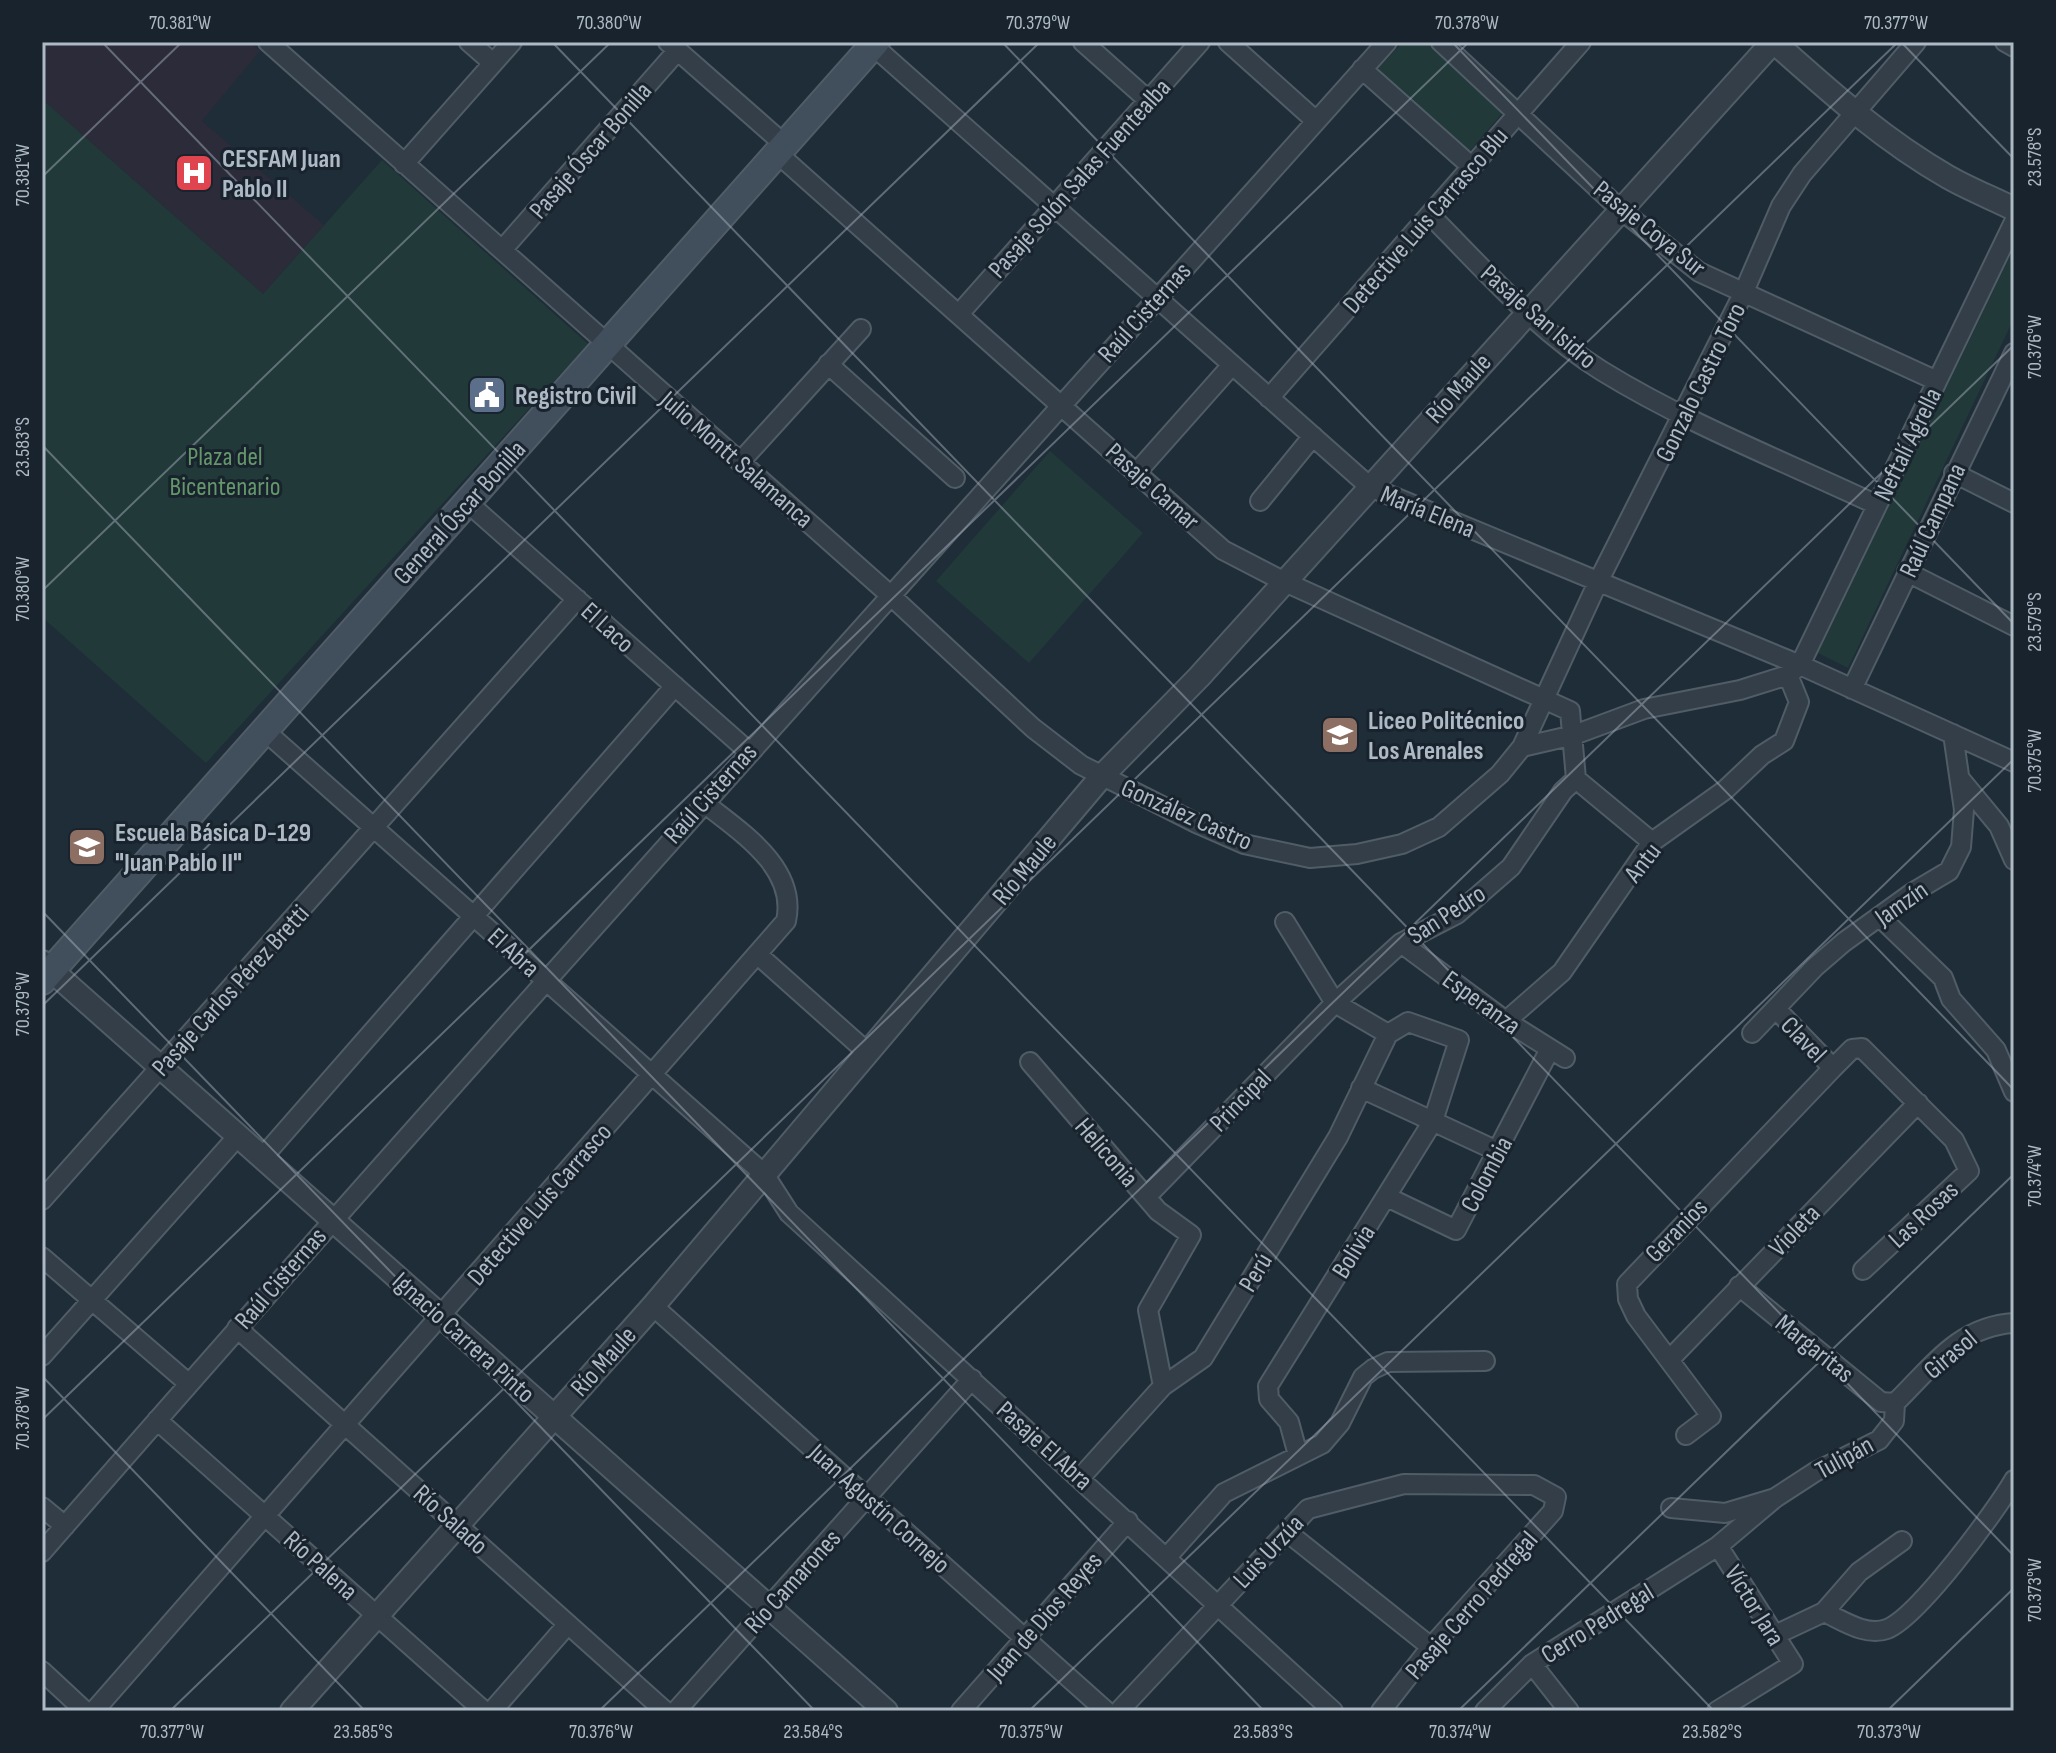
<svg xmlns="http://www.w3.org/2000/svg" width="2056" height="1753" font-family="'Sofia Sans Condensed',sans-serif">
<rect width="100%" height="100%" fill="#1f2d38"/>
<path fill="#2b2b39" d="M 42,42 L 250,42 L 260,51 L 202,121 L 324,225 L 263,294 L 42,99 Z"/>
<path fill="#213939" d="M 1403,42 L 1428,42 L 1504,111 L 1469,152 L 1377,69 Z
M 42,99 L 263,294 L 382,160 L 588,344 L 206,763 L 42,617 Z
M 2014,248 L 2014,318 L 1848,668 L 1818,653 Z
M 1050,451 L 1143,533 L 1029,663 L 936,581 Z"/>
<g fill="none" stroke-linecap="round" stroke-linejoin="round">
<defs>
<path id="minor" d="M 268,42 L 890,595 L 1033,728 L 1081,765 L 1196,823 L 1244,844 L 1310,858 L 1357,854 L 1402,844 L 1439,827 L 1500,774 L 1522,747 L 1598,582 L 1743,294 L 1781,206 L 1802,174 L 1916,42
M 469,42 L 493,63
M 668,42 L 785,145
M 869,42 L 1370,487 L 1800,665 L 2014,762
M 1083,42 L 1148,100
M 1228,42 L 1316,121
M 1441,42 L 1621,210 L 1699,272 L 1937,381
M 2005,42 L 2014,47
M 1362,69 L 1472,167
M 777,153 L 1223,550 L 1285,582 L 1570,711 L 1576,779 L 1652,842
M 404,164 L 512,42
M 1430,215 C 1484,269 1536,330 1602,371 C 1688,424 1786,462 1877,505
M 502,250 L 678,50
M 959,314 L 1200,42
M 828,364 L 955,478
M 1269,398 L 1581,42
M 740,462 L 861,329
M 1137,472 L 1232,365
M 1954,473 L 2014,503
M 1260,501 L 1313,436
M 467,502 L 748,751
M 1907,572 L 2014,626
M 1852,689 L 2014,353
M 265,731 L 764,1174 L 789,1213 L 1333,1711
M 1522,747 L 1574,735 L 1644,709 L 1740,690 L 1788,675 L 1800,665 L 2014,222
M 1961,780 L 1999,826 L 2014,860
M 1880,917 L 1943,978 L 1951,999 L 1996,1050 L 2014,1092
M 1285,922 L 1335,1003 L 1388,1034 L 1408,1022 L 1459,1040 L 1433,1121 L 1268,1386 L 1269,1399 L 1289,1422 L 1298,1455
M 1401,943 L 1506,1021 L 1565,1058
M 757,954 L 868,1053
M 1776,1009 L 1833,1068
M 1506,1021 L 1562,972 L 1652,842 L 1725,790 L 1762,755 L 1784,741 L 1799,702 L 1788,675
M 1752,1033 L 1815,967 L 1844,942 L 1912,893 L 1949,871 L 1961,847 L 1964,810 L 1953,734
M 1030,1062 L 1158,1211 L 1191,1235 L 1148,1310 L 1163,1386
M 1361,1088 L 1497,1151
M 262,1158 L 675,686
M 1146,1197 L 1335,1003 L 1401,943 L 1457,914 L 1511,867 L 1563,791 L 1576,779
M 1387,1197 L 1456,1230 L 1550,1049
M 42,1200 L 577,599
M 42,1257 L 188,1383
M 1739,1286 L 1881,1402 L 1895,1403
M 653,1306 L 1106,1711
M 237,1328 L 665,1711
M 42,1356 L 238,1136
M 1671,1358 L 1918,1103
M 1895,1403 C 1932,1367 1959,1326 2014,1323
M 157,1420 L 484,1711
M 1686,1435 L 1711,1416 L 1636,1316 L 1628,1299 L 1627,1284 L 1833,1068 L 1852,1049 L 1862,1048 L 1954,1140 L 1969,1171 L 1863,1270
M 1081,1477 L 1163,1386 L 1203,1358 L 1338,1137 L 1388,1034
M 42,1507 L 65,1526
M 1671,1508 L 1725,1513 L 1775,1498 L 1815,1472 L 1879,1440 L 1894,1421 L 1895,1403
M 1287,1532 L 1431,1647
M 42,1552 C 485,1044 938,545 1387,42
M 1167,1557 L 1224,1493 L 1322,1444 L 1340,1423 L 1363,1377 L 1373,1369 L 1388,1362 L 1485,1361
M 1824,1612 L 1859,1572 L 1902,1541
M 1775,1635 L 1824,1612 C 1842,1620 1866,1637 1887,1629 C 1918,1617 1996,1511 2014,1480
M 1532,1664 L 1569,1711
M 42,1671 L 85,1711
M 94,1711 L 786,921 C 798,867 739,831 703,802
M 492,1711 L 568,1624
M 676,1711 L 972,1379
M 961,1711 L 1128,1521
M 1119,1711 L 1308,1509 L 1404,1484 L 1534,1485 L 1556,1497 L 1553,1511 L 1431,1647 L 1381,1711
M 1485,1711 L 1532,1664 L 1718,1546 L 1775,1498
M 1717,1711 L 1793,1664 L 1718,1546"/>
<path id="tertiary" d="M 1774,42 C 1829,91 1883,140 1948,177 C 1969,189 1992,198 2014,209
M 42,962 L 886,1711
M 292,1711 L 653,1306 L 1102,776 L 1199,677 L 1773,42"/>
<path id="secondary" d="M 42,981 L 876,42"/>
</defs>
<use href="#minor" stroke="#505c66" stroke-width="22"/>
<use href="#tertiary" stroke="#505c66" stroke-width="26"/>
<use href="#secondary" stroke="#505c66" stroke-width="30"/>
<use href="#minor" stroke="#333e49" stroke-width="18"/>
<use href="#tertiary" stroke="#333e49" stroke-width="22"/>
<use href="#secondary" stroke="#414e5c" stroke-width="26"/>
</g>
<path fill="none" stroke="#adb9c5" stroke-width="2" stroke-opacity="0.45" d="M 102,42 L 1714,1711M 552,42 L 2014,1556M 1002,42 L 2014,1090M 1452,42 L 2014,624M 1901,42 L 2014,159M 42,177 L 182,42M 42,445 L 1264,1711M 42,591 L 611,42M 42,911 L 815,1711M 42,1006 L 1040,42M 42,1376 L 365,1711M 42,1420 L 1469,42M 170,1711 L 1898,42M 599,1711 L 2014,345M 1029,1711 L 2014,759M 1458,1711 L 2014,1174M 1887,1711 L 2014,1588"/>
<defs>
<symbol id="hospital-square" viewBox="-11 -11 22 22"><rect x="-9" y="-9" width="18" height="18" rx="4" fill="#e0444e" stroke="#18232d"/><path d="M-5-5h3v3.5h4V-5h3V5h-3V1.5h-4V5h-3Z" fill="#fff"/></symbol>
<symbol id="civic-square" viewBox="-11 -11 22 22"><rect x="-9" y="-9" width="18" height="18" rx="4" fill="#5c6f8a" stroke="#18232d"/><path d="M-.6-6.5H3V-4.5H.6V-3L4-1V1h2V6H-6V1h2V-1L-.6-3ZM-1.2 2.5V6h2.4V2.5Z" fill="#fff"/></symbol>
<symbol id="school-square" viewBox="-11 -11 22 22"><rect x="-9" y="-9" width="18" height="18" rx="4" fill="#8d6e63" stroke="#18232d"/><path d="M0-5L7-2L0 1L-7-2ZM-4 1L0 2.5L4 1V4Q0 6-4 4Z" fill="#fff"/></symbol>
</defs>
<g fill-rule="evenodd">
<use href="#hospital-square" x="172" y="151" width="44" height="44"/>
<use href="#civic-square" x="465" y="373" width="44" height="44"/>
<use href="#school-square" x="1318" y="713" width="44" height="44"/>
<use href="#school-square" x="65" y="825" width="44" height="44"/>
</g>
<g text-anchor="middle" stroke-width="6" stroke-linejoin="round" paint-order="stroke">
<g font-size="26" fill="#adb9c5" stroke="#18232d">
<text transform="translate(590 150) rotate(-49)" y="9">Pasaje Óscar Bonilla</text>
<text transform="translate(1079 178) rotate(-48)" y="9">Pasaje Solón Salas Fuentealba</text>
<text transform="translate(1425 220) rotate(-49)" y="9">Detective Luis Carrasco Blu</text>
<text transform="translate(1650 228) rotate(39)" y="9">Pasaje Coya Sur</text>
<text transform="translate(1144 312) rotate(-48)" y="9">Raúl Cisternas</text>
<text transform="translate(1539 316) rotate(41)" y="9">Pasaje San Isidro</text>
<text transform="translate(1700 382) rotate(-64)" y="9">Gonzalo Castro Toro</text>
<text transform="translate(1458 388) rotate(-48)" y="9">Río Maule</text>
<text transform="translate(1907 444) rotate(-64)" y="9">Neftalí Agrella</text>
<text transform="translate(737 459) rotate(41)" y="9">Julio Montt Salamanca</text>
<text transform="translate(1153 486) rotate(42)" y="9">Pasaje Camar</text>
<text transform="translate(1428 511) rotate(22)" y="9">María Elena</text>
<text transform="translate(459 512) rotate(-48)" y="9">General Óscar Bonilla</text>
<text transform="translate(1932 520) rotate(-65)" y="9">Raúl Campana</text>
<text transform="translate(608 627) rotate(42)" y="9">El Laco</text>
<text transform="translate(710 793) rotate(-48)" y="9">Raúl Cisternas</text>
<text transform="translate(1187 814) rotate(24)" y="9">González Castro</text>
<text transform="translate(1642 862) rotate(-52)" y="9">Antu</text>
<text transform="translate(1024 869) rotate(-50)" y="9">Río Maule</text>
<text transform="translate(1901 903) rotate(-35)" y="9">Jamzín</text>
<text transform="translate(1446 914) rotate(-33)" y="9">San Pedro</text>
<text transform="translate(514 952) rotate(42)" y="9">El Abra</text>
<text transform="translate(230 990) rotate(-48)" y="9">Pasaje Carlos Pérez Bretti</text>
<text transform="translate(1482 1002) rotate(36)" y="9">Esperanza</text>
<text transform="translate(1804 1039) rotate(46)" y="9">Clavel</text>
<text transform="translate(1240 1100) rotate(-46)" y="9">Principal</text>
<text transform="translate(1107 1152) rotate(49)" y="9">Heliconia</text>
<text transform="translate(1486 1174) rotate(-62)" y="9">Colombia</text>
<text transform="translate(539 1204) rotate(-49)" y="9">Detective Luis Carrasco</text>
<text transform="translate(1923 1214) rotate(-43)" y="9">Las Rosas</text>
<text transform="translate(1676 1230) rotate(-46)" y="9">Geranios</text>
<text transform="translate(1794 1230) rotate(-46)" y="9">Violeta</text>
<text transform="translate(1353 1251) rotate(-58)" y="9">Bolivia</text>
<text transform="translate(1255 1272) rotate(-59)" y="9">Perú</text>
<text transform="translate(280 1278) rotate(-49)" y="9">Raúl Cisternas</text>
<text transform="translate(464 1337) rotate(42)" y="9">Ignacio Carrera Pinto</text>
<text transform="translate(1815 1348) rotate(39)" y="9">Margaritas</text>
<text transform="translate(1950 1354) rotate(-40)" y="9">Girasol</text>
<text transform="translate(603 1361) rotate(-48)" y="9">Río Maule</text>
<text transform="translate(1045 1445) rotate(42)" y="9">Pasaje El Abra</text>
<text transform="translate(1844 1457) rotate(-29)" y="9">Tulipán</text>
<text transform="translate(880 1508) rotate(42)" y="9">Juan Agustín Cornejo</text>
<text transform="translate(451 1519) rotate(42)" y="9">Río Salado</text>
<text transform="translate(1268 1551) rotate(-47)" y="9">Luis Urzúa</text>
<text transform="translate(321 1565) rotate(42)" y="9">Río Palena</text>
<text transform="translate(792 1581) rotate(-48)" y="9">Río Camarones</text>
<text transform="translate(1471 1605) rotate(-49)" y="9">Pasaje Cerro Pedregal</text>
<text transform="translate(1755 1605) rotate(58)" y="9">Víctor Jara</text>
<text transform="translate(1044 1616) rotate(-49)" y="9">Juan de Dios Reyes</text>
<text transform="translate(1597 1623) rotate(-32)" y="9">Cerro Pedregal</text>
</g>
<g font-size="26" font-weight="bold" fill="#adb9c5" stroke="#18232d" text-anchor="start">
<text x="222" y="167">CESFAM Juan<tspan x="222" dy="30">Pablo II</tspan></text>
<text x="515" y="404">Registro Civil</text>
<text x="1368" y="729">Liceo Politécnico<tspan x="1368" dy="30">Los Arenales</tspan></text>
<text x="115" y="841">Escuela Básica D-129<tspan x="115" dy="30">"Juan Pablo II"</tspan></text>
</g>
<g font-size="26" fill="#64976a" stroke="#18232d">
<text x="225" y="465">Plaza del<tspan x="225" dy="30">Bicentenario</tspan></text>
</g>
</g>
<rect width="2056" height="1753" fill="none" stroke="#18232d" stroke-width="88"/>
<rect x="44" y="44" width="1968" height="1665" fill="none" stroke="#adb9c5" stroke-width="3"/>
<g font-size="20" text-anchor="middle" fill="#adb9c5">
<text x="180" y="29">70.381°W</text>
<text x="609" y="29">70.380°W</text>
<text x="1038" y="29">70.379°W</text>
<text x="1467" y="29">70.378°W</text>
<text x="1896" y="29">70.377°W</text>
<text transform="translate(2034 157) rotate(-90)" y="7">23.578°S</text>
<text transform="translate(22 175) rotate(-90)" y="7">70.381°W</text>
<text transform="translate(2034 347) rotate(-90)" y="7">70.376°W</text>
<text transform="translate(22 447) rotate(-90)" y="7">23.583°S</text>
<text transform="translate(22 589) rotate(-90)" y="7">70.380°W</text>
<text transform="translate(2034 622) rotate(-90)" y="7">23.579°S</text>
<text transform="translate(2034 761) rotate(-90)" y="7">70.375°W</text>
<text transform="translate(22 1004) rotate(-90)" y="7">70.379°W</text>
<text transform="translate(2034 1176) rotate(-90)" y="7">70.374°W</text>
<text transform="translate(22 1418) rotate(-90)" y="7">70.378°W</text>
<text transform="translate(2034 1590) rotate(-90)" y="7">70.373°W</text>
<text x="172" y="1738">70.377°W</text>
<text x="363" y="1738">23.585°S</text>
<text x="601" y="1738">70.376°W</text>
<text x="813" y="1738">23.584°S</text>
<text x="1031" y="1738">70.375°W</text>
<text x="1263" y="1738">23.583°S</text>
<text x="1460" y="1738">70.374°W</text>
<text x="1712" y="1738">23.582°S</text>
<text x="1889" y="1738">70.373°W</text>
</g>
</svg>
